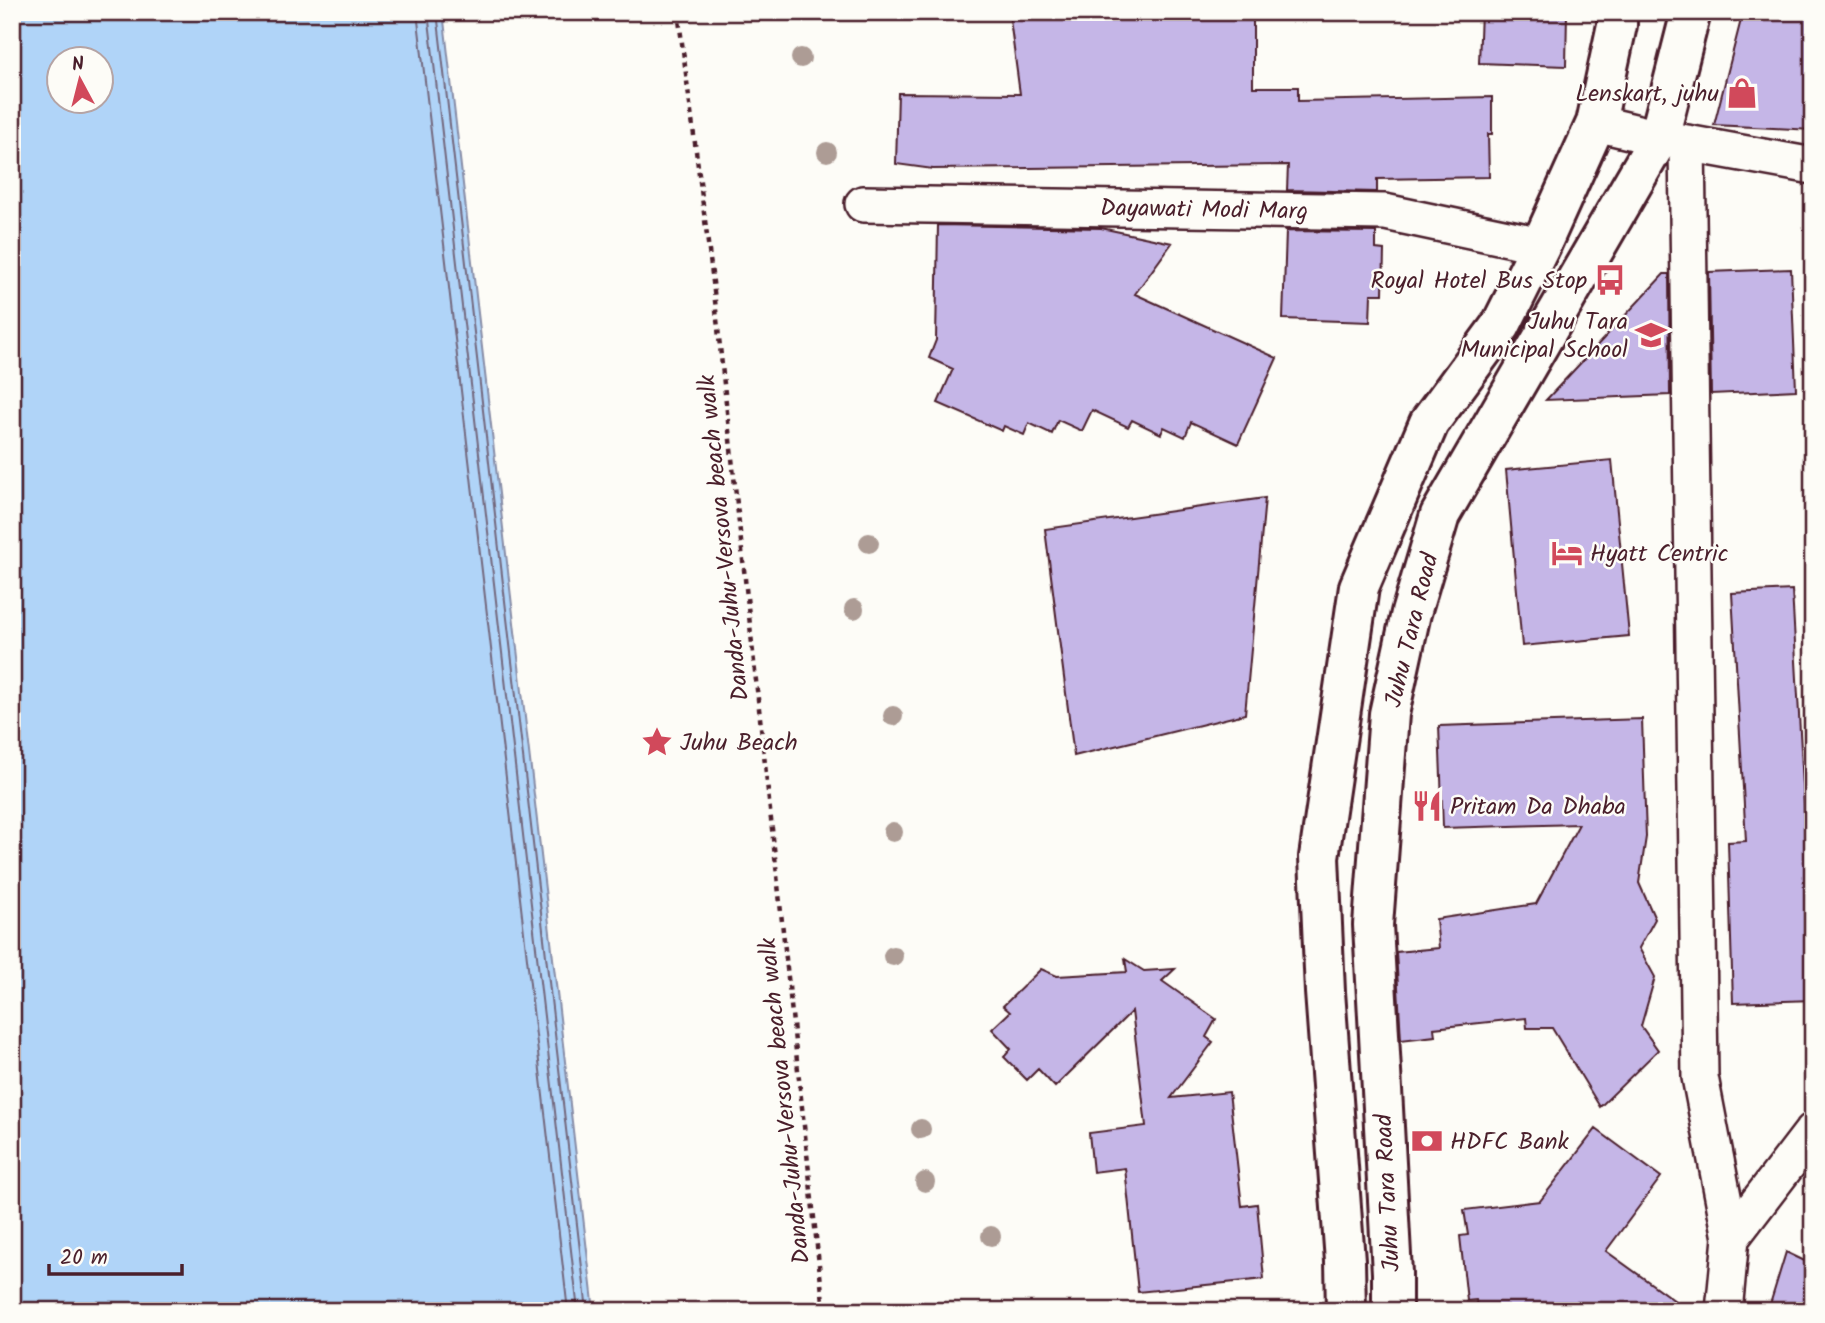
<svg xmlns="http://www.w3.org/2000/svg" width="1825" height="1323" font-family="Kalam,sans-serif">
<rect width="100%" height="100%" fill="#fdfcf7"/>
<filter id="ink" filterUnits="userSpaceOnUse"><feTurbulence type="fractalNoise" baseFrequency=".0143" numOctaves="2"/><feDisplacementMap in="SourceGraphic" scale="14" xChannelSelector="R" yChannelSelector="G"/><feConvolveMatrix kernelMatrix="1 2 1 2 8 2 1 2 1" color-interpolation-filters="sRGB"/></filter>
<g filter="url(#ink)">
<path fill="#b0d4f8" stroke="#878ca6" stroke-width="2" fill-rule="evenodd" d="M 12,12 L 443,12 L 594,1311 L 12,1311 ZM 60,60 L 102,60 L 102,102 L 60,102 Z"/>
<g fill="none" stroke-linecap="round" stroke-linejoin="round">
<path stroke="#73677d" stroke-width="2" d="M 417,12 L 568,1311
M 428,12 L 578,1311
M 437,12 L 587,1311"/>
</g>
<path fill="#c5b6e7" stroke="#4a1f2b" stroke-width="2" d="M 1009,12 L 1253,12 L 1253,87 L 1298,87 L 1298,101 L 1492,97 L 1492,134 L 1488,134 L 1489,177 L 1377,179 L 1377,192 L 1287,190 L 1288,165 L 933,169 L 896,164 L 898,93 L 1020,94 Z
M 1481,12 L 1567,12 L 1566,66 L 1479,63 Z
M 1743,12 L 1813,12 L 1813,130 L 1714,125 Z
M 938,225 L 1101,228 L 1172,243 L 1135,294 L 1277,358 L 1238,444 L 1191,422 L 1185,437 L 1164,427 L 1161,434 L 1132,420 L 1128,427 L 1092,410 L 1082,431 L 1058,420 L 1052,434 L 1029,423 L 1024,435 L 1004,426 L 1002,431 L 938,403 L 953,369 L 929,358 L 936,340 Z
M 1286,231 L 1376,232 L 1376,249 L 1384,250 L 1383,294 L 1371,294 L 1370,322 L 1283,319 Z
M 1791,269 L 1796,390 L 1711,394 L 1709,272 Z
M 1664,274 L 1669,274 L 1670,395 L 1546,400 Z
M 1612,460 L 1629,636 L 1522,646 L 1506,470 Z
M 1265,498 L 1245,714 L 1074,756 L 1045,529 Z
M 1792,590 L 1806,839 L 1812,839 L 1813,1000 L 1733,1003 L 1728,842 L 1746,841 L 1732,593 Z
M 1642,719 L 1646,837 L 1639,883 L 1655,919 L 1639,948 L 1655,977 L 1641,1026 L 1658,1050 L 1600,1107 L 1552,1028 L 1527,1028 L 1526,1018 L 1434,1028 L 1435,1036 L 1401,1040 L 1396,952 L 1439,948 L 1436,919 L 1536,904 L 1579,824 L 1443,828 L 1439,726 Z
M 1125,959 L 1144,971 L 1175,969 L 1162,981 L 1216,1019 L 1206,1037 L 1213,1042 L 1171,1098 L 1229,1092 L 1242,1206 L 1257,1204 L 1264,1279 L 1138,1292 L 1125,1168 L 1093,1172 L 1089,1133 L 1146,1126 L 1132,1011 L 1055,1087 L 1038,1069 L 1027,1080 L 1004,1057 L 1011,1049 L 992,1029 L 1010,1012 L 1003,1006 L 1041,969 L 1057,976 L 1127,972 Z
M 1596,1129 L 1661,1177 L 1606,1251 L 1689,1311 L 1552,1311 L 1547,1308 L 1518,1311 L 1478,1311 L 1476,1300 L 1467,1301 L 1460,1236 L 1468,1235 L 1464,1210 L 1540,1201 Z
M 1786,1252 L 1813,1265 L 1813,1311 L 1768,1311 Z"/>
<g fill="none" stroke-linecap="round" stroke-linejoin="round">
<defs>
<path id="minor" d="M 1596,123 L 1659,138 L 1813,166
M 1687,143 L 1700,1077 L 1731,1238
M 863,204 L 1385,212 L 1541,245
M 1724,1311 L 1731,1238 L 1813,1131"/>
<path id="secondary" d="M 1346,1311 L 1345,1261 L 1325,992 L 1319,857 L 1359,587 L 1429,423 L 1501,325 L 1541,245 L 1596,123 L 1617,25 L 1617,12
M 1392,1311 L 1392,1273 L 1373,925 L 1389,714 L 1411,613 L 1440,515 L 1659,138 L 1691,12"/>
</defs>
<use href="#minor" stroke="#4a1f2b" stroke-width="40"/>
<use href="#secondary" stroke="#4a1f2b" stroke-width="44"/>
<path stroke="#4a1f2b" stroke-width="4.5" stroke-dasharray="5 5" stroke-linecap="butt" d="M 678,12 L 713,282 L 824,1311"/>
<use href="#minor" stroke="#fdfcf7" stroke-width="35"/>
<use href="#secondary" stroke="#fdfcf7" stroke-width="38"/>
</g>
<g fill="#ad9c95">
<circle cx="801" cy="58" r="10"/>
<circle cx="827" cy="152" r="10"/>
<circle cx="869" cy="543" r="10"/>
<circle cx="854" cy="609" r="10"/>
<circle cx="893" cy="716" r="10"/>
<circle cx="893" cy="832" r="10"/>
<circle cx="893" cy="956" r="10"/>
<circle cx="921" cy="1129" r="10"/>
<circle cx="925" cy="1182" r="10"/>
<circle cx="991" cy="1236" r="10"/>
</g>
</g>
<defs>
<symbol id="shop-bare" viewBox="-9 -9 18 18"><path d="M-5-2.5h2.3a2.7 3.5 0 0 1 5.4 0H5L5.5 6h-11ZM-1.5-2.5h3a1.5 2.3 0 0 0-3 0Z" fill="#d1495b" stroke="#fdfcf7" stroke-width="2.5" paint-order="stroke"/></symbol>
<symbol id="bus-bare" viewBox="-9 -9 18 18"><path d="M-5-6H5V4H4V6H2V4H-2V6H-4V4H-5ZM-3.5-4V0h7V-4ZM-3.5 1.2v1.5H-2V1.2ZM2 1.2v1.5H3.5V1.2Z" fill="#d1495b" stroke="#fdfcf7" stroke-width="2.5" paint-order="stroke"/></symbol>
<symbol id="school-bare" viewBox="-9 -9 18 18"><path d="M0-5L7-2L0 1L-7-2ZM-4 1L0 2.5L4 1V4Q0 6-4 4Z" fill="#d1495b" stroke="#fdfcf7" stroke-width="2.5" paint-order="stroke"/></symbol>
<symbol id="hotel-bare" viewBox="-9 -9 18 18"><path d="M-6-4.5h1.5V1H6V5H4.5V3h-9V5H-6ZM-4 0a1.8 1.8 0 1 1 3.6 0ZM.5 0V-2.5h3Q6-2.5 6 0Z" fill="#d1495b" stroke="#fdfcf7" stroke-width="2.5" paint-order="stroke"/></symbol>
<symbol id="sight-bare" viewBox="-9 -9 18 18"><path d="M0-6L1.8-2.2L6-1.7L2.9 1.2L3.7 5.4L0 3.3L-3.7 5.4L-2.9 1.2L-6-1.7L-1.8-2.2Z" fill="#d1495b" stroke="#fdfcf7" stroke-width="2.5" paint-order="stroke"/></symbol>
<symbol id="restaurant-bare" viewBox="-9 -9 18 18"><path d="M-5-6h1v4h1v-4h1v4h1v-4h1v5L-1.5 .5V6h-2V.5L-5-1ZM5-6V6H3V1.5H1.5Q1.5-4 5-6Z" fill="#d1495b" stroke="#fdfcf7" stroke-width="2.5" paint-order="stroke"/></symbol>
<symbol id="bank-bare" viewBox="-9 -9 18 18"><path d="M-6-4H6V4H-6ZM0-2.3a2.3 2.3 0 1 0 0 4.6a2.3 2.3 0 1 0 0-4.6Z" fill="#d1495b" stroke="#fdfcf7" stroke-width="2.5" paint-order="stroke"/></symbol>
</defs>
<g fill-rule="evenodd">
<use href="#shop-bare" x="1720" y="71" width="44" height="44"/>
<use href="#bus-bare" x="1588" y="258" width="44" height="44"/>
<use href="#school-bare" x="1629" y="313" width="44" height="44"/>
<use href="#hotel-bare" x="1545" y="531" width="44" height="44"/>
<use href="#sight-bare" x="635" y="720" width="44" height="44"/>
<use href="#restaurant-bare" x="1405" y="784" width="44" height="44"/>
<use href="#bank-bare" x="1405" y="1119" width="44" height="44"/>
</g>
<g text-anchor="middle" stroke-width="5" stroke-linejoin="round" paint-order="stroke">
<g font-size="24" fill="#4a1f2b" stroke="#fdfcf7" text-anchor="start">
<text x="1719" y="101" text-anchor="end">Lenskart, juhu</text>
<text x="1587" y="288" text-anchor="end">Royal Hotel Bus Stop</text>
<text x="1628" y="329" text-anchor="end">Juhu Tara<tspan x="1628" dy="28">Municipal School</tspan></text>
<text x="1590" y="561">Hyatt Centric</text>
<text x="680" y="750">Juhu Beach</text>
<text x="1450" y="814">Pritam Da Dhaba</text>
<text x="1450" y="1149">HDFC Bank</text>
</g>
<g font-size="24" fill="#4a1f2b" stroke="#fdfcf7">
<text transform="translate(1204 209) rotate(1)" y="8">Dayawati Modi Marg</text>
<text transform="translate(723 538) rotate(-96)" y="8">Danda-Juhu-Versova beach walk</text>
<text transform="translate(1411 630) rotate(-76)" y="8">Juhu Tara Road</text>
<text transform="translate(784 1101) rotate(-96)" y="8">Danda-Juhu-Versova beach walk</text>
<text transform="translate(1387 1193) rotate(-93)" y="8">Juhu Tara Road</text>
</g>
</g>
<rect width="1825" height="1323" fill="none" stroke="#fdfcf7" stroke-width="42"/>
<rect x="21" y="21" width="1783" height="1281" fill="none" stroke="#4a1f2b" stroke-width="2.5" filter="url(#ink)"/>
<g transform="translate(80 80) rotate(353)"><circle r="33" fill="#fdfcf7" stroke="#b5a4a5" stroke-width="2"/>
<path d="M0-5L12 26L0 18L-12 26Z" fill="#d1495b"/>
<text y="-10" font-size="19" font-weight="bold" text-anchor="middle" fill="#4a1f2b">N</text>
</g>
<path d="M49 1264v10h133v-10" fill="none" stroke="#4a1f2b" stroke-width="3.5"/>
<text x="60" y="1264" font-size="21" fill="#4a1f2b" stroke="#fdfcf7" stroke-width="5" paint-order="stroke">20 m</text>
</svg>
